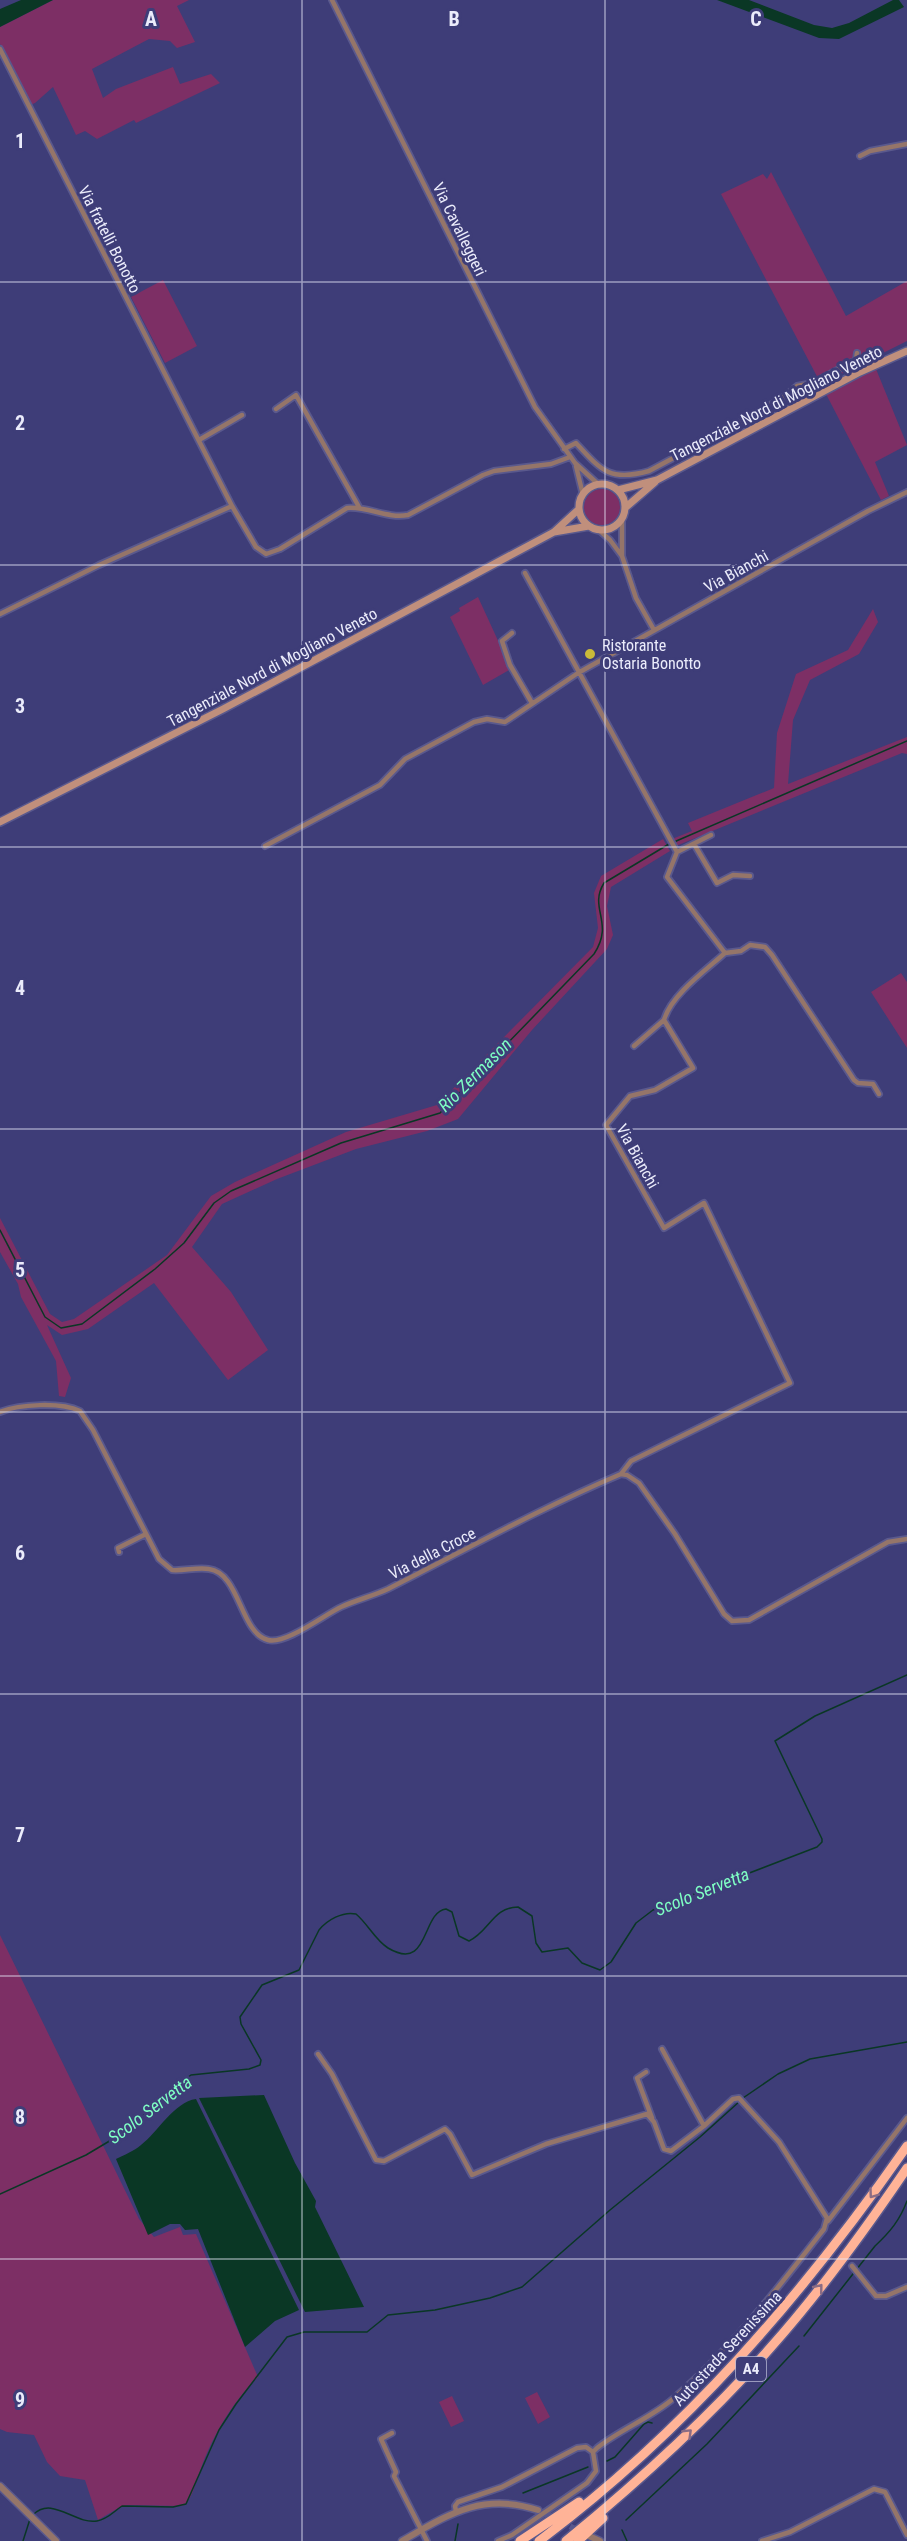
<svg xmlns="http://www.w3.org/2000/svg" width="907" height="2541" font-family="'Roboto Condensed',sans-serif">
<rect width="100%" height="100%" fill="#3e3d78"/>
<path fill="#7d2f65" d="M 53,0 L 189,0 L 177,6 L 195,42 L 177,48 L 170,41 L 149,39 L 92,69 L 103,98 L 116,89 L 173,67 L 180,84 L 211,74 L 220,83 L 136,123 L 134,120 L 97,139 L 85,131 L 76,135 L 53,87 L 35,103 L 30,105 L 0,44 L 0,27 Z
M 771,172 L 846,316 L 907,281 L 907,341 L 821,384 L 721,194 L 763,174 L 767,179 Z
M 163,280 L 197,346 L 165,363 L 131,297 Z
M 876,369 L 907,445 L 875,462 L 889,496 L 881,500 L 826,394 Z
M584 507a18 18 0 1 1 36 0a18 18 0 1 1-36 0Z
M 478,597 L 511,669 L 483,685 L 450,617 L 460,611 L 459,608 Z
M 873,609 L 878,622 L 859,654 L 810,680 L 793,720 L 788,784 L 907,737 L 907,754 L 902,753 L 676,846 L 672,839 L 692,831 L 688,823 L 774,788 L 777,733 L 796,674 L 848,650 Z
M 663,839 L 670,851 L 611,887 L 607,906 L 613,935 L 607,949 L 532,1030 L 458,1119 L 427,1131 L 356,1149 L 277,1179 L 222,1204 L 192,1247 L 231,1292 L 268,1350 L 228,1380 L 154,1283 L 88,1329 L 62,1335 L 47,1325 L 71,1378 L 65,1397 L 59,1396 L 56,1361 L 21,1297 L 18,1284 L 0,1252 L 0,1218 L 50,1314 L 62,1322 L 74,1319 L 167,1255 L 211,1196 L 235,1182 L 346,1132 L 437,1105 L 593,947 L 598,928 L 594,893 L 601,876 Z
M 901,973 L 907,982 L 907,1048 L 871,992 Z
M 0,1935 L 139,2219 L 154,2237 L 180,2227 L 183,2235 L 196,2234 L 258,2377 C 232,2402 210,2440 199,2474 C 195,2484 192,2501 182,2506 L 129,2505 L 122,2506 L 98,2520 L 85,2480 L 60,2476 L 47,2462 L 34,2435 L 7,2432 L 0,2429 Z
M 537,2392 L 550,2417 L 538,2424 L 525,2398 Z
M 452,2396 L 464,2421 L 451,2427 L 439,2402 Z"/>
<path fill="#0a3725" d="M 21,0 L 53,0 L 0,27 L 0,9 Z
M 717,0 L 749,0 L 814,25 L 832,28 L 849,23 L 893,0 L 899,0 L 904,7 L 839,39 L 819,38 Z
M 264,2095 L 295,2163 L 316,2201 L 315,2207 L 364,2307 L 305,2312 L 199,2098 Z
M 196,2099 L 299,2310 L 275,2321 L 245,2347 L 198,2229 L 185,2230 L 180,2224 L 170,2224 L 148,2235 L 116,2159 C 124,2155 134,2151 141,2145 C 158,2132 174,2102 196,2099 Z"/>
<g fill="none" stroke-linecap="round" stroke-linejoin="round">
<path stroke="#0a3725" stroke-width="1.5" d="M 674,842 L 907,741
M 0,1230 L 45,1317 L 61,1328 L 82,1324 L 155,1269 L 184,1243 L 214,1203 L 231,1191 L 341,1143 L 440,1113 L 594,954 C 615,922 588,909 604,883 L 669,844
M 743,2098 L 778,2074 L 810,2059 L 907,2042
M 0,2194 L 86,2155 L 128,2130 L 168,2092 L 191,2075 L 249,2069 L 260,2065 L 261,2060 L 241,2024 L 240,2017 L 262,1985 L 299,1970 L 319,1930 C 327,1920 343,1911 356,1914 C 368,1924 375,1940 388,1948 C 430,1973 421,1912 446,1909 L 452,1912 L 459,1936 L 469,1941 C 489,1932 493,1907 518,1907 L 532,1916 L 536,1943 L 542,1952 L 568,1948 L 582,1963 L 600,1970 L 611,1962 L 636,1923 L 653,1910 L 817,1847 L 822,1842 L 822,1839 L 775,1741 L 815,1716 L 907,1675
M 804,2336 L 875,2246 C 890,2232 900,2220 907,2201
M 607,2461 L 615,2457 L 644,2424 L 648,2422 L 652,2423
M 523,2493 L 588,2467
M 33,2515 C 52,2495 75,2525 97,2521 C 108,2519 113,2512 122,2506 L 173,2507 L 186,2504 L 219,2430 L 236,2404 L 287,2337 L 304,2332 L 367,2332 L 388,2315 L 435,2310 L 490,2298 L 522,2287 L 610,2210 L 700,2137 L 740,2101
M 626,2520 L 707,2444 L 799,2346
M 622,2530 L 627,2541
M 23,2541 L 30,2519
M 455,2541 L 458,2524"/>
<path stroke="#58578c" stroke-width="6" stroke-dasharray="6 3" stroke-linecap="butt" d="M 538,2510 L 581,2532"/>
<defs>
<path id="minor" d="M 332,0 L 535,407 L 575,463 L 598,484
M 0,49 L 232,506
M 860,156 L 870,151 L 907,144
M 276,409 L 296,395 L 359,507
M 199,440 L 242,415
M 564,449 L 576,443 C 601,470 609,482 649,471 L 752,416 L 785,396 L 797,386 L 813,383 L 856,360 L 857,353
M 576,466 L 583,495
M 599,530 L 610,540 L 622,556 L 622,518
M 622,556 L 636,598 L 654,630
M 525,573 L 677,852 L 667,877 L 725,953 C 706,970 671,995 664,1020 L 693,1068 L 655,1090 L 630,1096 L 606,1125 L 664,1228 L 704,1203 L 790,1383 L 631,1461 L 621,1474
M 0,614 L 99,565 L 232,506 L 256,547 L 266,554 L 280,549 L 347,508 C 368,506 387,519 408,515 L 483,475 L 494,471 L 551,464 L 570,457
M 512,633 L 502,641 L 510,665 L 532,703
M 694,844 L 717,883 L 733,875 L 750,876
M 265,846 L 380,785 L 405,759 L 474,722 L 487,719 L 505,722 L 578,673 L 868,511 L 907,492
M 677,852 L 711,835
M 725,953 L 741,951 L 750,945 L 765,947 L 772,955 L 854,1080 L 858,1083 L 873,1084 L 879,1094
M 634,1046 L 664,1020
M 0,1412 C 19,1404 61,1402 80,1411 L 93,1430 L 159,1559 L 172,1570 C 184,1571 197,1567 209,1569 C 240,1573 240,1633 268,1640 C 285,1645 324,1615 341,1607 C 356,1600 373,1596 388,1589 C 465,1550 541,1508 621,1474 L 627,1475 L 639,1483 L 675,1534 L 724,1614 L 732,1621 L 749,1620 L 888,1542 L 907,1539
M 119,1552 L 118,1548 L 146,1534
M 662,2049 L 704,2126
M 318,2054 L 332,2074 L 376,2160 L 384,2161 L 445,2129 L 450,2134 L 472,2175 L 546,2144 L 647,2114 L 654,2122 L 664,2149 L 671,2151 L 704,2126 L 733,2099 L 739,2098 L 779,2142 L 827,2218 L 824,2229 C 778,2288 731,2349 674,2398 C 651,2418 621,2429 597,2448 L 593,2452 L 596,2471 L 587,2483 L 512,2535 L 498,2541
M 646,2072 L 637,2078 L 652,2118
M 828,2221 L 907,2118
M 852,2266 L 876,2296 L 886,2296 L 907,2287
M 392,2433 L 381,2439 L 396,2472 L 394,2476 L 427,2541
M 456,2511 L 455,2506 L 458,2502 L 502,2487 L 577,2448 L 586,2447 L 593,2452
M 762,2541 L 790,2532 L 874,2489 L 885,2492 L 907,2535"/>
<path id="tertiary" d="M 0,2486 L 56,2541
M 589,2536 L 600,2541
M 402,2541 C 449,2514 482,2492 538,2510"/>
<path id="secondary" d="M579 507a23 23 0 1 1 46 0a23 23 0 1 1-46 0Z
M 618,490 L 657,480 L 860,372 L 907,351
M 625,508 L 655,482
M 554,532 L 589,526
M 0,822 L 223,709 L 554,532 L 579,509"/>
<path id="motorway" d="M 520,2541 L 579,2502
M 539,2541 C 685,2432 803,2295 907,2146
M 566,2541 C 639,2481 709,2418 771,2347 C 821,2291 865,2230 907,2168
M 578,2541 L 603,2518"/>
</defs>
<use href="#minor" stroke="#5a598d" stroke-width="8"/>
<use href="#tertiary" stroke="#5a598d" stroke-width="9"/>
<use href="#secondary" stroke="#5a598d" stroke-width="10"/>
<use href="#motorway" stroke="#5a598d" stroke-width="12"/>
<use href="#minor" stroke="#957569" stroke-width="4.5"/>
<use href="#tertiary" stroke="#957569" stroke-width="6"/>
<use href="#secondary" stroke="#c08f7c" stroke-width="7"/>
<use href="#motorway" stroke="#ffb397" stroke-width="9"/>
</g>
<defs><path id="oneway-chevron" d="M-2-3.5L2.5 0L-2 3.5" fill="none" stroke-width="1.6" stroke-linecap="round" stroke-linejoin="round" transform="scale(1.5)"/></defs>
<g stroke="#8b6c84">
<use href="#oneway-chevron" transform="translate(873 2194) rotate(126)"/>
<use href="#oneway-chevron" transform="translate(819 2288) rotate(-51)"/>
<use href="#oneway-chevron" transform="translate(688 2433) rotate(-44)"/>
</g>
<path fill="none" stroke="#ebecfb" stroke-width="1.5" stroke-opacity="0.55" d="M 302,0 L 302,2541M 605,0 L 605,2541M 0,282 L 907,282M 0,565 L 907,565M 0,847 L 907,847M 0,1129 L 907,1129M 0,1412 L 907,1412M 0,1694 L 907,1694M 0,1976 L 907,1976M 0,2259 L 907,2259"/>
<circle fill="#caba39" stroke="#3e3d78" stroke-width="2" cx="590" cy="654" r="6"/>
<g text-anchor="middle" stroke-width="6" stroke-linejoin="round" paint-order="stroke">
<rect fill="#3e3d78" stroke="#b7b8d4" stroke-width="1.5" x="736" y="2357" width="30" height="24" rx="4.5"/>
<g font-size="15" font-weight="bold" fill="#ebecfb">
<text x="751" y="2374">A4</text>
</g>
<g font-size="16" fill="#ebecfb" stroke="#3e3d78">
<text transform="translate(460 229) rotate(64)" y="6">Via Cavalleggeri</text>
<text transform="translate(110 239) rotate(63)" y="6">Via fratelli Bonotto</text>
<text transform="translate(776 403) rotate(-27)" y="6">Tangenziale Nord di Mogliano Veneto</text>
<text transform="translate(736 571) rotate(-29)" y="6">Via Bianchi</text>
<text transform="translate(272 667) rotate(-28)" y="6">Tangenziale Nord di Mogliano Veneto</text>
<text transform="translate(638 1156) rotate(61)" y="6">Via Bianchi</text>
<text transform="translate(432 1553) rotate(-27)" y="6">Via della Croce</text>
<text transform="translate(727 2348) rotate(-47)" y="6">Autostrada Serenissima</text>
</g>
<g font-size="16" fill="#ebecfb" stroke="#3e3d78" text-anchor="start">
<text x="602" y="651">Ristorante<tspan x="602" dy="18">Ostaria Bonotto</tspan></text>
</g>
<g font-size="18" font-style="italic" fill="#7ffec4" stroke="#3e3d78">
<text transform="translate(475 1075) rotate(-45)" y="6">Rio Zermason</text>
<text transform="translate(702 1892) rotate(-22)" y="6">Scolo Servetta</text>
<text transform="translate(150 2110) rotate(-37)" y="6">Scolo Servetta</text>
</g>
</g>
<g font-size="20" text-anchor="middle" font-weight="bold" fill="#ebecfb" stroke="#3e3d78" stroke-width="6" stroke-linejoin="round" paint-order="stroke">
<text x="151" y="26">A</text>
<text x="454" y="26">B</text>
<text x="756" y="26">C</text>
<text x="20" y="148">1</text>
<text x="20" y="430">2</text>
<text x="20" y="713">3</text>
<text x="20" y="995">4</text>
<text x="20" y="1277">5</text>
<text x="20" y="1560">6</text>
<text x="20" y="1842">7</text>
<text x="20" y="2124">8</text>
<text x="20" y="2407">9</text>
</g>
</svg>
